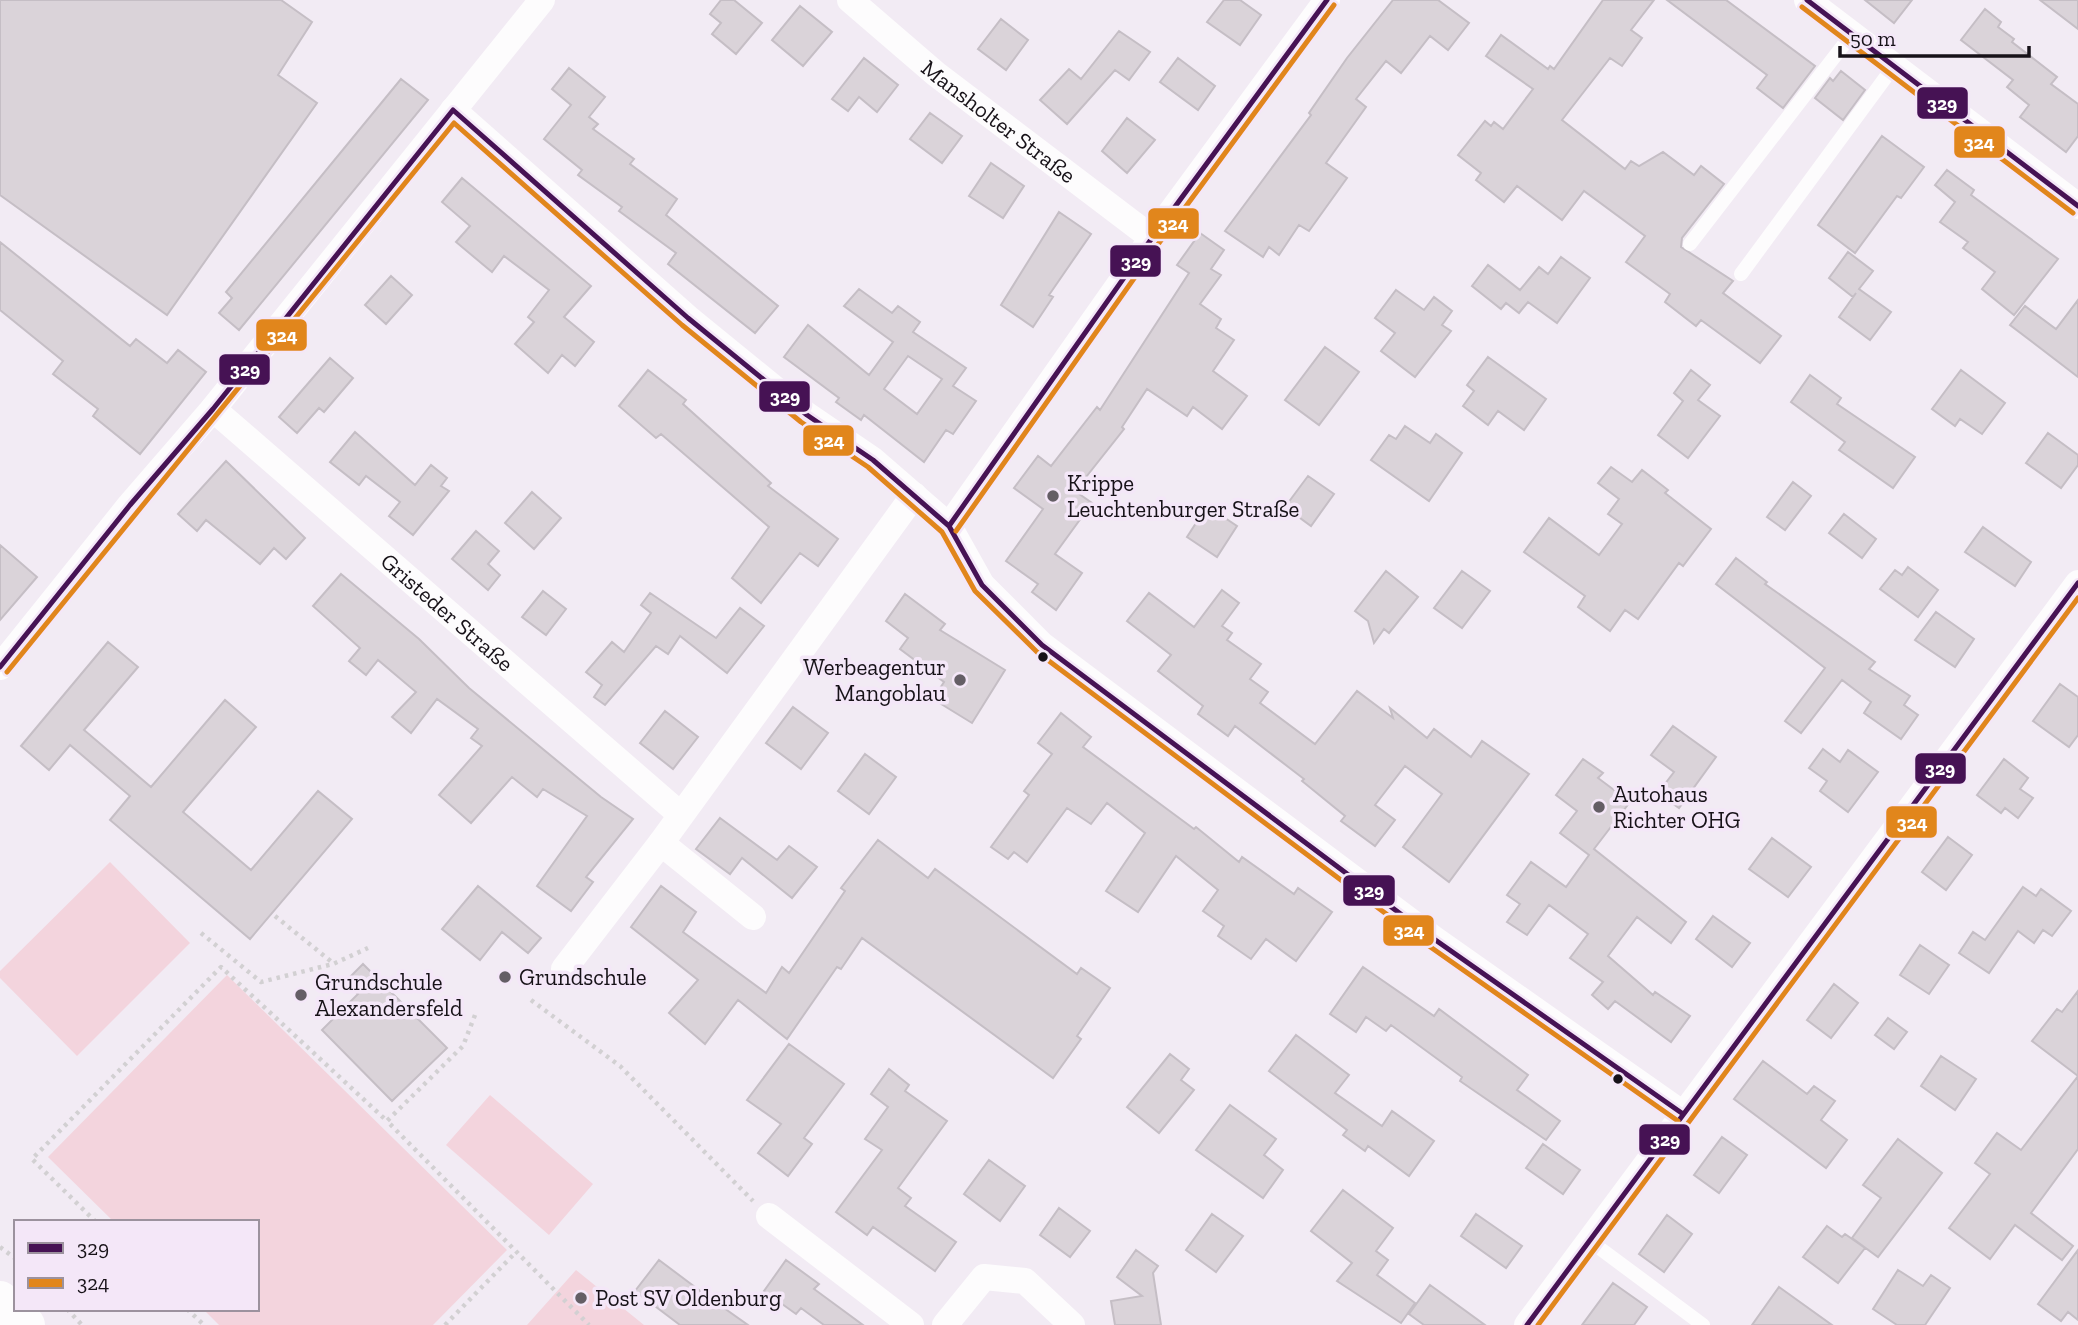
<svg xmlns="http://www.w3.org/2000/svg" width="2078" height="1325" font-family="'Zilla Slab',serif">
<rect width="100%" height="100%" fill="#f2ebf4"/>
<path fill="#f3d4dd" d="M 110,862 L 190,943 L 77,1056 L 0,978 L 0,971 Z
M 227,975 L 507,1250 L 433,1325 L 219,1325 L 203,1309 L 257,1309 L 257,1222 L 114,1222 L 48,1157 Z
M 490,1095 L 593,1184 L 549,1235 L 446,1145 Z
M 576,1270 L 644,1325 L 527,1325 Z"/>
<path fill="#dad3d9" stroke="#c5bec5" stroke-width="2" fill-rule="evenodd" d="M 0,0 L 281,0 L 312,22 L 278,75 L 317,103 L 167,315 L 0,195 Z
M 721,0 L 734,0 L 762,23 L 736,54 L 712,34 L 721,23 L 710,14 Z
M 1224,0 L 1240,0 L 1261,15 L 1240,45 L 1207,22 Z
M 1393,0 L 1438,0 L 1469,23 L 1448,50 L 1430,36 L 1401,73 L 1386,61 L 1356,99 L 1366,107 L 1326,163 L 1347,178 L 1309,231 L 1299,225 L 1279,255 L 1269,247 L 1263,257 L 1225,231 L 1311,115 L 1309,113 L 1347,58 Z
M 1603,0 L 1654,0 L 1631,30 L 1642,38 L 1622,66 L 1610,58 L 1562,120 L 1625,169 L 1631,161 L 1639,166 L 1663,152 L 1694,175 L 1701,166 L 1724,184 L 1682,238 L 1681,247 L 1733,281 L 1723,293 L 1781,336 L 1760,363 L 1701,320 L 1696,326 L 1665,302 L 1670,294 L 1626,262 L 1645,236 L 1584,191 L 1562,220 L 1517,186 L 1504,202 L 1476,180 L 1481,173 L 1458,155 L 1485,121 L 1491,126 L 1494,122 L 1503,129 L 1533,89 L 1486,56 L 1501,35 L 1548,69 L 1550,66 L 1554,69 Z
M 1667,0 L 1726,0 L 1815,66 L 1783,108 L 1757,88 L 1767,75 Z
M 1865,0 L 1912,0 L 1894,23 Z
M 2040,0 L 2078,0 L 2078,29 Z
M 800,6 L 832,32 L 803,66 L 772,40 Z
M 1985,9 L 2001,22 L 1998,27 L 2014,39 L 2012,42 L 2057,77 L 2051,84 L 2078,104 L 2078,136 L 2066,152 L 2020,117 L 2029,105 L 2007,87 L 2013,80 L 1961,40 Z
M 1001,19 L 1028,40 L 1006,70 L 978,49 Z
M 1119,31 L 1150,52 L 1129,80 L 1115,70 L 1067,124 L 1040,100 L 1069,69 L 1081,79 Z
M 864,58 L 898,85 L 877,112 L 859,97 L 848,111 L 832,99 Z
M 1178,58 L 1215,86 L 1198,110 L 1160,82 Z
M 569,68 L 605,97 L 589,117 L 598,124 L 593,129 L 634,159 L 630,164 L 677,199 L 666,215 L 778,306 L 755,333 L 668,264 L 676,253 L 619,211 L 622,207 L 578,175 L 582,170 L 544,139 L 571,105 L 552,89 Z
M 1841,71 L 1865,90 L 1843,120 L 1815,98 L 1830,78 L 1833,81 Z
M 401,79 L 428,100 L 239,330 L 219,313 L 232,298 L 226,292 Z
M 930,113 L 962,136 L 942,163 L 910,139 Z
M 1127,118 L 1155,140 L 1127,173 L 1102,151 Z
M 1882,136 L 1924,167 L 1901,198 L 1897,196 L 1855,253 L 1818,225 Z
M 991,163 L 1024,186 L 1003,218 L 969,196 Z
M 1947,170 L 1974,190 L 1971,195 L 2058,259 L 2014,315 L 1982,289 L 1995,272 L 1963,248 L 1968,242 L 1940,222 L 1955,202 L 1935,185 Z
M 462,178 L 591,286 L 564,317 L 594,342 L 575,366 L 562,355 L 548,373 L 515,344 L 534,322 L 528,317 L 549,290 L 504,256 L 492,272 L 456,242 L 470,226 L 442,202 Z
M 1059,212 L 1091,234 L 1049,295 L 1053,297 L 1033,327 L 1001,305 Z
M 1200,233 L 1224,250 L 1211,269 L 1221,275 L 1200,304 L 1221,319 L 1216,328 L 1234,340 L 1213,371 L 1247,396 L 1222,429 L 1193,407 L 1187,416 L 1147,389 L 1122,427 L 1124,429 L 1075,491 L 1092,503 L 1055,554 L 1082,573 L 1056,610 L 1032,592 L 1038,584 L 1006,561 L 1043,509 L 1014,488 L 1038,456 L 1051,466 L 1097,407 L 1100,410 L 1189,273 L 1177,265 Z
M 0,242 L 130,346 L 136,339 L 167,363 L 178,350 L 206,372 L 140,454 L 93,416 L 98,409 L 53,374 L 63,361 L 0,310 Z
M 1848,252 L 1873,271 L 1859,289 L 1891,312 L 1870,340 L 1839,317 L 1856,293 L 1853,297 L 1829,278 Z
M 1561,257 L 1590,278 L 1557,323 L 1528,302 L 1519,313 L 1506,303 L 1501,309 L 1472,286 L 1488,265 L 1520,290 L 1539,267 L 1548,274 Z
M 391,276 L 412,295 L 386,324 L 365,305 Z
M 859,289 L 892,313 L 898,306 L 920,322 L 913,332 L 966,368 L 953,386 L 976,401 L 953,434 L 946,430 L 924,462 L 864,415 L 861,420 L 836,402 L 839,398 L 784,357 L 808,325 L 869,375 L 893,342 L 844,306 ZM 908,356 L 942,379 L 917,414 L 884,389 Z
M 1396,290 L 1424,310 L 1434,297 L 1452,311 L 1442,325 L 1451,331 L 1415,377 L 1381,351 L 1395,333 L 1375,318 Z
M 2078,300 L 2078,377 L 2010,325 L 2025,306 L 2056,329 Z
M 1325,347 L 1359,372 L 1319,425 L 1285,400 Z
M 1488,357 L 1546,399 L 1524,430 L 1498,411 L 1488,425 L 1463,406 L 1474,391 L 1467,385 Z
M 330,358 L 353,378 L 324,412 L 319,408 L 297,433 L 279,417 Z
M 648,370 L 686,400 L 683,404 L 771,483 L 768,486 L 838,539 L 818,566 L 800,553 L 761,603 L 732,578 L 769,527 L 661,434 L 656,438 L 619,406 Z
M 1691,370 L 1710,385 L 1698,400 L 1720,416 L 1688,458 L 1658,435 L 1683,401 L 1674,393 Z
M 1961,370 L 2005,403 L 1982,434 L 1960,419 L 1955,426 L 1932,409 Z
M 1810,375 L 1841,398 L 1837,404 L 1915,457 L 1893,488 L 1839,450 L 1845,442 L 1791,402 Z
M 1405,426 L 1430,443 L 1436,434 L 1462,453 L 1429,501 L 1371,460 L 1389,435 L 1396,439 Z
M 355,432 L 415,485 L 431,465 L 447,478 L 441,486 L 449,491 L 413,535 L 389,516 L 400,502 L 366,476 L 359,485 L 330,462 Z
M 2048,433 L 2078,455 L 2078,465 L 2061,488 L 2026,463 Z
M 226,461 L 305,538 L 286,559 L 274,548 L 260,564 L 206,520 L 197,531 L 178,514 Z
M 1611,467 L 1632,482 L 1642,470 L 1668,490 L 1665,493 L 1711,529 L 1683,566 L 1679,563 L 1638,619 L 1625,610 L 1610,631 L 1578,607 L 1585,596 L 1524,552 L 1549,518 L 1599,555 L 1622,524 L 1608,514 L 1619,499 L 1598,483 Z
M 1308,476 L 1334,494 L 1311,526 L 1285,507 Z
M 1793,482 L 1811,496 L 1785,530 L 1767,517 Z
M 532,492 L 561,518 L 534,549 L 505,523 Z
M 1207,506 L 1237,526 L 1217,557 L 1187,537 Z
M 1844,514 L 1876,539 L 1862,558 L 1829,533 Z
M 1983,527 L 2031,562 L 2015,586 L 1965,552 Z
M 476,531 L 499,551 L 488,564 L 500,575 L 488,590 L 452,559 Z
M 0,545 L 37,577 L 0,620 Z
M 1736,558 L 1767,582 L 1765,584 L 1875,662 L 1869,669 L 1910,696 L 1904,705 L 1918,715 L 1901,739 L 1864,713 L 1871,702 L 1842,680 L 1801,733 L 1785,721 L 1825,668 L 1716,584 Z
M 1908,567 L 1938,590 L 1918,617 L 1880,589 L 1895,570 L 1902,575 Z
M 1386,571 L 1418,597 L 1389,633 L 1384,629 L 1374,643 L 1368,621 L 1355,611 Z
M 1462,571 L 1490,591 L 1462,628 L 1434,608 Z
M 341,574 L 419,639 L 469,688 L 601,797 L 633,819 L 586,877 L 593,882 L 571,911 L 537,886 L 587,816 L 543,789 L 537,797 L 512,777 L 471,823 L 439,795 L 482,746 L 471,738 L 478,729 L 437,699 L 411,733 L 392,717 L 416,692 L 378,660 L 366,675 L 349,661 L 360,648 L 313,606 Z
M 1222,590 L 1239,603 L 1222,626 L 1232,633 L 1227,640 L 1261,664 L 1250,679 L 1268,692 L 1260,703 L 1315,744 L 1357,691 L 1393,718 L 1390,708 L 1427,738 L 1434,729 L 1471,757 L 1482,741 L 1529,774 L 1449,882 L 1403,847 L 1442,794 L 1405,766 L 1375,805 L 1395,820 L 1375,846 L 1341,821 L 1345,816 L 1302,781 L 1304,779 L 1235,726 L 1228,736 L 1198,714 L 1203,706 L 1158,671 L 1171,655 L 1127,621 L 1149,593 L 1194,627 Z
M 543,591 L 566,609 L 546,635 L 522,617 Z
M 650,593 L 716,638 L 740,608 L 764,626 L 727,673 L 680,636 L 668,654 L 656,646 L 605,705 L 594,697 L 602,685 L 586,672 L 612,642 L 624,652 L 651,613 L 641,605 Z
M 905,594 L 945,624 L 940,630 L 1005,670 L 972,723 L 933,699 L 944,682 L 900,649 L 908,638 L 886,621 Z
M 1936,612 L 1974,639 L 1955,667 L 1915,640 Z
M 108,642 L 138,667 L 84,730 L 151,787 L 225,700 L 256,727 L 183,812 L 251,870 L 318,791 L 352,819 L 250,939 L 110,820 L 130,796 L 70,745 L 49,770 L 21,746 Z
M 2060,684 L 2078,697 L 2078,735 L 2069,747 L 2033,721 Z
M 793,707 L 828,733 L 801,769 L 766,743 Z
M 665,711 L 698,737 L 673,769 L 640,743 Z
M 1061,713 L 1091,737 L 1083,747 L 1194,829 L 1196,827 L 1239,862 L 1242,857 L 1294,894 L 1298,888 L 1332,912 L 1296,961 L 1266,939 L 1251,959 L 1218,936 L 1224,926 L 1203,911 L 1218,890 L 1176,856 L 1138,912 L 1106,891 L 1145,833 L 1107,803 L 1091,824 L 1067,808 L 1027,862 L 1014,852 L 1008,859 L 991,847 L 1029,795 L 1024,791 L 1052,754 L 1038,743 Z
M 1673,726 L 1716,757 L 1679,808 L 1658,793 L 1674,772 L 1651,755 Z
M 1823,749 L 1840,762 L 1848,750 L 1878,772 L 1848,812 L 1820,791 L 1827,781 L 1809,768 Z
M 865,754 L 896,777 L 869,814 L 838,791 Z
M 1583,759 L 1603,773 L 1598,778 L 1630,802 L 1594,849 L 1686,922 L 1671,943 L 1637,917 L 1608,956 L 1653,995 L 1655,992 L 1690,1016 L 1671,1042 L 1615,1001 L 1608,1009 L 1592,995 L 1603,982 L 1570,958 L 1588,934 L 1549,905 L 1527,935 L 1507,922 L 1520,904 L 1507,895 L 1531,862 L 1566,887 L 1589,855 L 1560,833 L 1577,811 L 1556,795 Z
M 2004,759 L 2028,778 L 2020,789 L 2033,798 L 2018,818 L 2005,808 L 2001,813 L 1977,795 Z
M 720,818 L 777,860 L 789,846 L 817,867 L 792,898 L 742,858 L 730,874 L 696,849 Z
M 1948,837 L 1972,855 L 1946,890 L 1922,872 Z
M 1772,838 L 1811,867 L 1788,897 L 1749,869 Z
M 878,840 L 928,878 L 935,869 L 1077,974 L 1081,968 L 1110,988 L 1077,1036 L 1081,1039 L 1053,1078 L 862,938 L 841,969 L 837,967 L 787,1039 L 738,1000 L 705,1044 L 669,1013 L 698,980 L 631,927 L 661,886 L 696,912 L 683,932 L 766,993 L 782,967 L 789,973 L 845,891 L 841,888 Z
M 478,886 L 541,938 L 528,953 L 502,932 L 480,960 L 442,929 Z
M 2023,887 L 2036,896 L 2041,889 L 2071,911 L 2052,936 L 2043,930 L 2034,943 L 2018,931 L 1989,973 L 1959,953 L 1973,932 L 1985,940 Z
M 1713,916 L 1750,943 L 1732,967 L 1696,939 Z
M 1920,945 L 1949,965 L 1929,994 L 1900,975 Z
M 363,964 L 447,1048 L 392,1101 L 322,1030 L 358,994 L 346,981 Z
M 1363,967 L 1434,1016 L 1439,1009 L 1528,1075 L 1517,1090 L 1560,1121 L 1546,1140 L 1460,1081 L 1462,1077 L 1391,1025 L 1386,1031 L 1366,1017 L 1356,1032 L 1330,1014 Z
M 1834,984 L 1858,1003 L 1831,1038 L 1807,1020 Z
M 2078,991 L 2078,1149 L 2031,1213 L 2073,1246 L 2062,1260 L 2015,1225 L 1990,1259 L 1949,1228 L 1990,1174 L 1975,1163 L 1997,1133 L 2021,1150 L 2078,1076 L 2032,1041 L 2057,1009 L 2062,1012 Z
M 1888,1018 L 1907,1032 L 1894,1049 L 1875,1035 Z
M 1296,1035 L 1349,1075 L 1335,1093 L 1382,1126 L 1392,1111 L 1434,1141 L 1409,1176 L 1368,1146 L 1365,1151 L 1343,1135 L 1347,1130 L 1269,1071 Z
M 789,1044 L 844,1084 L 804,1138 L 812,1144 L 788,1176 L 758,1153 L 781,1124 L 747,1100 Z
M 1170,1054 L 1189,1069 L 1181,1080 L 1194,1090 L 1159,1133 L 1127,1107 Z
M 1941,1056 L 1976,1079 L 1955,1110 L 1921,1086 Z
M 1763,1061 L 1807,1094 L 1814,1086 L 1835,1101 L 1821,1120 L 1847,1140 L 1826,1168 L 1734,1099 Z
M 889,1069 L 909,1085 L 905,1091 L 947,1121 L 898,1188 L 911,1198 L 905,1206 L 956,1242 L 935,1271 L 873,1227 L 867,1235 L 836,1212 L 882,1150 L 865,1139 L 888,1107 L 871,1094 Z
M 1230,1105 L 1276,1139 L 1264,1155 L 1283,1170 L 1263,1198 L 1196,1150 Z
M 1722,1137 L 1747,1155 L 1719,1193 L 1694,1175 Z
M 1898,1139 L 1942,1173 L 1878,1257 L 1852,1238 L 1881,1198 L 1863,1185 Z
M 1543,1144 L 1580,1170 L 1563,1194 L 1526,1168 Z
M 989,1160 L 1025,1186 L 1000,1221 L 964,1194 Z
M 1343,1190 L 1393,1228 L 1376,1251 L 1388,1260 L 1377,1275 L 1415,1303 L 1401,1323 L 1337,1281 L 1352,1263 L 1311,1231 Z
M 1059,1208 L 1090,1231 L 1070,1257 L 1040,1235 Z
M 1212,1214 L 1243,1236 L 1216,1272 L 1186,1250 Z
M 1476,1214 L 1522,1246 L 1506,1268 L 1461,1236 Z
M 1667,1215 L 1692,1234 L 1664,1272 L 1639,1254 Z
M 1827,1226 L 1842,1237 L 1845,1234 L 1865,1248 L 1838,1283 L 1803,1257 Z
M 1136,1250 L 1158,1266 L 1153,1273 L 1161,1325 L 1115,1325 L 1111,1301 L 1142,1296 L 1117,1277 Z
M 2078,1250 L 2078,1320 L 2068,1312 L 2061,1321 L 2038,1304 Z
M 659,1260 L 707,1296 L 748,1325 L 680,1325 L 635,1291 Z
M 786,1260 L 819,1284 L 814,1289 L 863,1325 L 824,1325 L 801,1308 L 796,1314 L 764,1291 Z
M 1898,1270 L 1923,1286 L 1931,1275 L 1950,1288 L 1925,1325 L 1897,1325 L 1873,1309 Z
M 1613,1283 L 1647,1307 L 1634,1325 L 1582,1325 Z
M 1430,1285 L 1485,1325 L 1424,1325 L 1409,1314 Z
M 1779,1287 L 1832,1325 L 1752,1325 Z"/>
<g fill="none" stroke-linecap="round" stroke-linejoin="round">
<path stroke="#d2d0d2" stroke-width="4.5" stroke-dasharray="3.5 5" stroke-linecap="butt" d="M 275,916 L 333,963
M 201,933 L 261,982 L 333,964 L 368,948
M 531,1000 L 620,1066 L 753,1201
M 475,1015 L 463,1046 L 387,1121 L 589,1325
M 96,1222 L 32,1159 L 221,967 L 387,1121
M 0,1247 L 16,1259
M 67,1309 L 82,1325
M 187,1309 L 204,1325
M 445,1325 L 516,1252"/>
<path stroke="#fdfcfd" stroke-width="14" d="M 1690,244 L 1852,34
M 1741,274 L 1894,66
M 1590,1241 L 1703,1325"/>
<g stroke="#fdfcfd" stroke-width="26">
<path id="s1" d="M 850,0 L 936,74 L 1152,238"/>
<path d="M 1807,0 L 2078,206"/>
<path d="M 453,110 L 688,318 L 807,415 L 873,460 L 949,526 L 982,585 L 1042,645 L 1434,939 L 1683,1114"/>
<path id="s2" d="M 213,409 L 681,815"/>
<path d="M 949,526 L 1152,238 L 1327,0"/>
<path d="M 0,667 L 130,505 L 213,409 L 542,0"/>
<path d="M 661,843 L 753,917"/>
<path d="M 564,969 L 661,843 L 914,495"/>
<path d="M 769,1216 L 911,1325"/>
<path d="M 945,1325 L 984,1277 L 1025,1281 L 1072,1325"/>
<path d="M 1527,1325 L 2078,583"/>
</g>
<path stroke="#fdfcfd" stroke-width="38" d="M 0,1300 L 26,1325"/>
<defs>
<path id="bus-1" d="M 1807,0 L 2078,206
M 949,526 L 1152,238 L 1327,0
M 0,667 L 130,505 L 213,409 L 453,110 L 688,318 L 807,415 L 873,460 L 949,526 L 982,585 L 1042,645 L 1434,939 L 1683,1114
M 1527,1325 L 2078,583"/>
<path id="bus-2" d="M 1802,7 L 2073,213
M 956,531 L 1159,243 L 1334,5
M 7,672 L 454,123 L 682,325 L 801,422 L 868,467 L 942,532 L 975,591 L 1037,652 L 1429,946 L 1678,1121
M 1538,1325 L 2078,598"/>
</defs>
<use href="#bus-1" stroke="#f4e7f8" stroke-width="10"/>
<use href="#bus-2" stroke="#f4e7f8" stroke-width="10"/>
<use href="#bus-1" stroke="#461254" stroke-width="5"/>
<use href="#bus-2" stroke="#e1861c" stroke-width="5"/>
</g>
<g fill="#645e65" stroke="#f4e7f8" stroke-width="2.5">
<circle cx="1053" cy="496" r="7"/>
<circle cx="960" cy="680" r="7"/>
<circle cx="1599" cy="807" r="7"/>
<circle cx="505" cy="977" r="7"/>
<circle cx="301" cy="995" r="7"/>
<circle cx="581" cy="1298" r="7"/>
</g>
<g fill="#171218" stroke="#f4e7f8" stroke-width="2.5">
<circle cx="1043" cy="657" r="6"/>
<circle cx="1618" cy="1079" r="6"/>
</g>
<g text-anchor="middle" stroke-width="7" stroke-linejoin="round" paint-order="stroke">
<g font-size="23" fill="#171218" stroke="#f4e7f8">
<text dy="8" stroke="none"><textPath href="#s1" startOffset="192">Mansholter Straße</textPath></text>
<text dy="8" stroke="none"><textPath href="#s2" startOffset="310">Gristeder Straße</textPath></text>
</g>
<g font-size="23" fill="#171218" stroke="#f4e7f8" text-anchor="start">
<text x="1067" y="491">Krippe<tspan x="1067" dy="26">Leuchtenburger Straße</tspan></text>
<text x="946" y="675" text-anchor="end">Werbeagentur<tspan x="946" dy="26">Mangoblau</tspan></text>
<text x="1613" y="802">Autohaus<tspan x="1613" dy="26">Richter OHG</tspan></text>
<text x="519" y="985">Grundschule</text>
<text x="315" y="990">Grundschule<tspan x="315" dy="26">Alexandersfeld</tspan></text>
<text x="595" y="1306">Post SV Oldenburg</text>
</g>
</g>
<g stroke="#f4e7f8" stroke-width="2.5">
<rect x="1916" y="86" width="53" height="34" rx="7" fill="#461254"/>
<rect x="1953" y="125" width="53" height="34" rx="7" fill="#e1861c"/>
<rect x="1147" y="207" width="53" height="33" rx="7" fill="#e1861c"/>
<rect x="1109" y="244" width="53" height="34" rx="7" fill="#461254"/>
<rect x="255" y="318" width="53" height="34" rx="7" fill="#e1861c"/>
<rect x="218" y="353" width="53" height="33" rx="7" fill="#461254"/>
<rect x="758" y="380" width="53" height="33" rx="7" fill="#461254"/>
<rect x="802" y="424" width="53" height="33" rx="7" fill="#e1861c"/>
<rect x="1914" y="752" width="53" height="33" rx="7" fill="#461254"/>
<rect x="1885" y="805" width="53" height="34" rx="7" fill="#e1861c"/>
<rect x="1342" y="874" width="54" height="33" rx="7" fill="#461254"/>
<rect x="1382" y="914" width="53" height="33" rx="7" fill="#e1861c"/>
<rect x="1638" y="1123" width="53" height="33" rx="7" fill="#461254"/>
</g>
<g font-size="19" text-anchor="middle" font-weight="bold" fill="#fff">
<text x="1942" y="110">329</text>
<text x="1979" y="149">324</text>
<text x="1173" y="230">324</text>
<text x="1136" y="268">329</text>
<text x="282" y="342">324</text>
<text x="245" y="376">329</text>
<text x="785" y="403">329</text>
<text x="829" y="447">324</text>
<text x="1940" y="775">329</text>
<text x="1912" y="829">324</text>
<text x="1369" y="897">329</text>
<text x="1409" y="937">324</text>
<text x="1665" y="1146">329</text>
</g>
<rect x="14" y="1220" width="245" height="91" fill="#f4e7f8" stroke="#9c929e" stroke-width="2"/>
<rect x="28" y="1243" width="35" height="10" fill="#461254" stroke="#9c929e" stroke-width="2"/>
<text x="77" y="1255" font-size="21" fill="#171218">329</text>
<rect x="28" y="1278" width="35" height="10" fill="#e1861c" stroke="#9c929e" stroke-width="2"/>
<text x="77" y="1290" font-size="21" fill="#171218">324</text>
<path d="M1840 46v10h189v-10" fill="none" stroke="#171218" stroke-width="3.5"/>
<text x="1850" y="46" font-size="21" fill="#171218" stroke="#f4e7f8" stroke-width="5" paint-order="stroke">50 m</text>
</svg>
